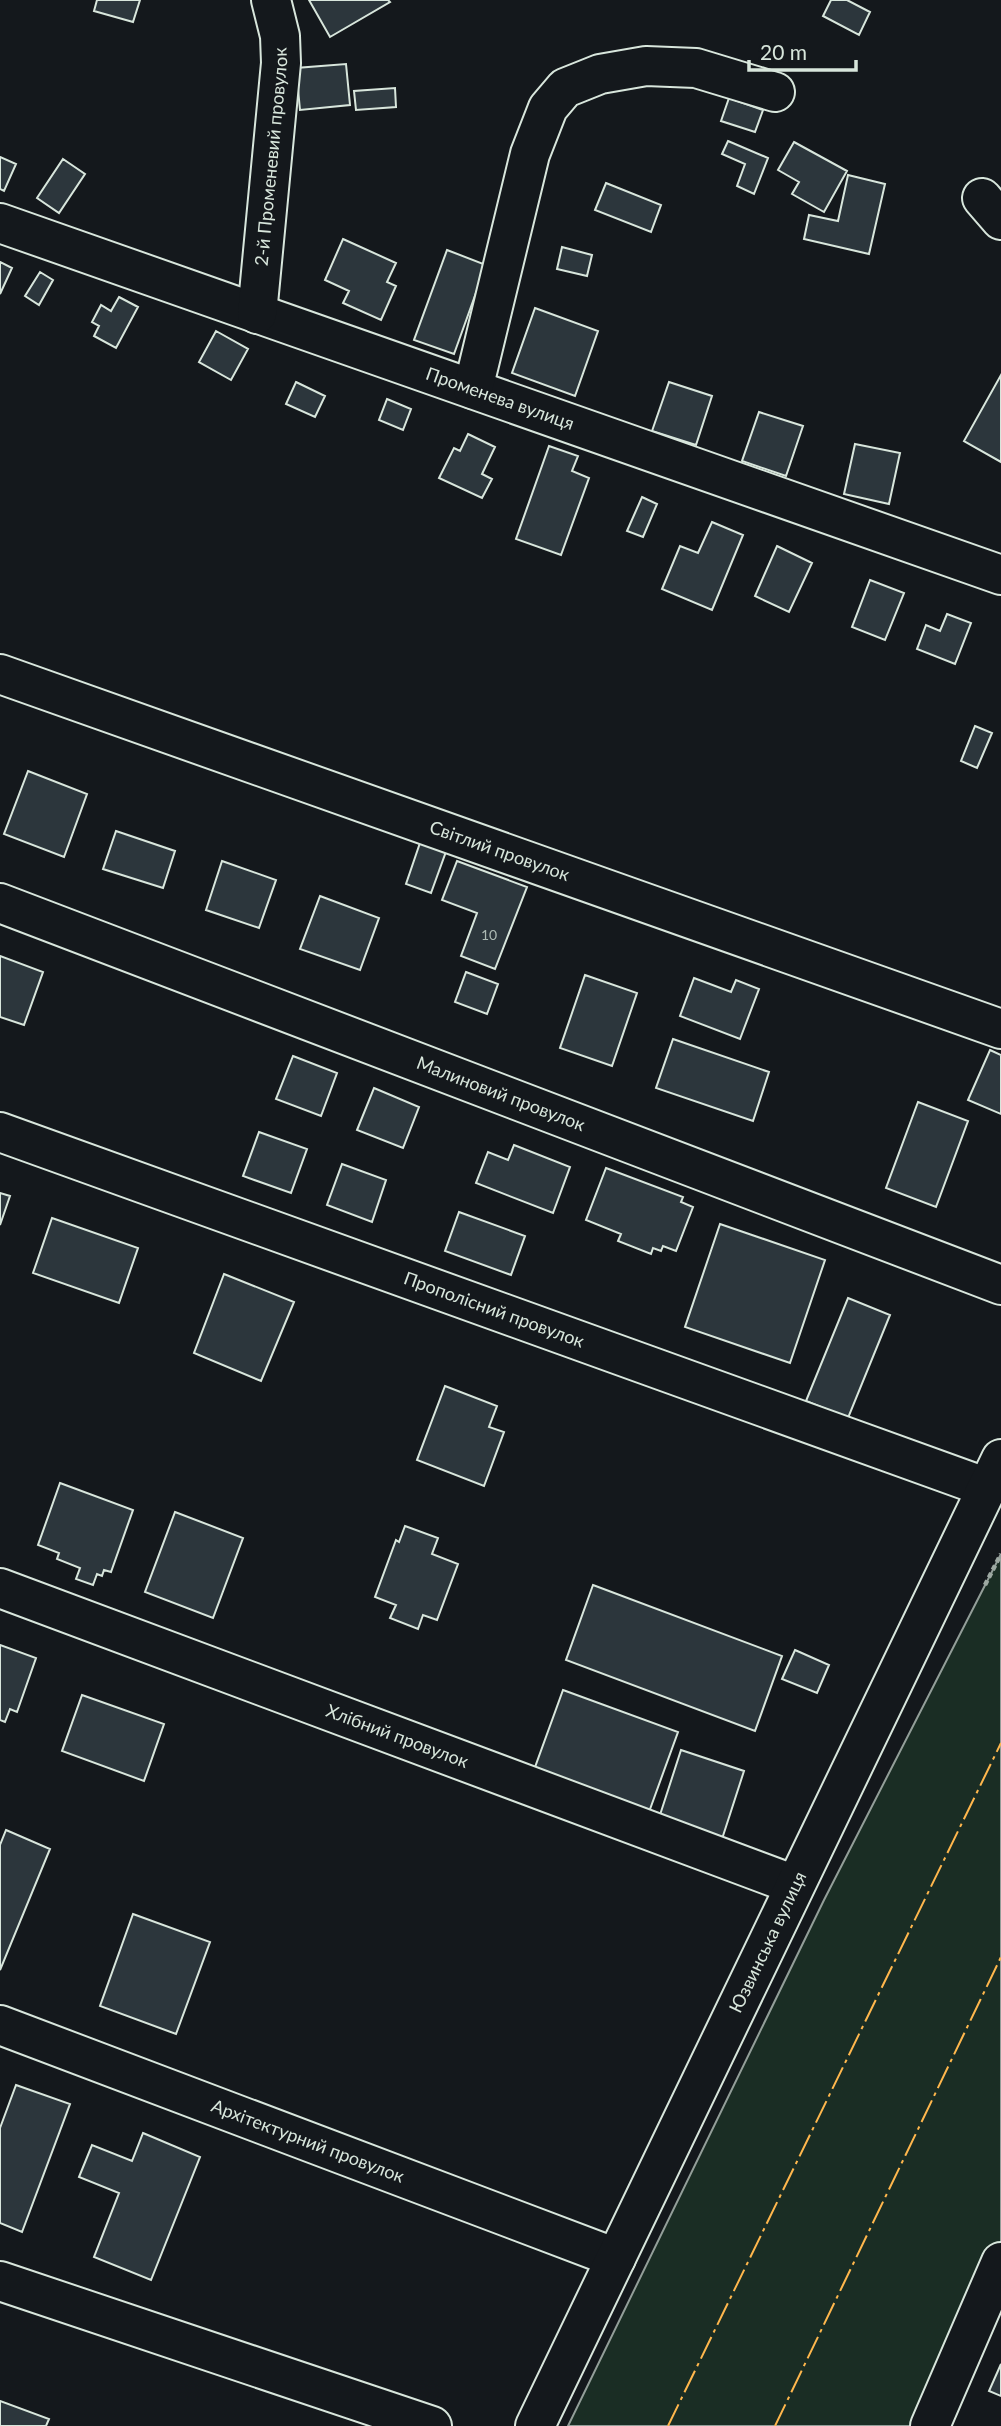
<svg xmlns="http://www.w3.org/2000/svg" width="1001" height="2426" font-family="Lato,sans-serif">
<rect width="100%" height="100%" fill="#14181c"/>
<path fill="#1a2d24" stroke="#939e99" stroke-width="2" d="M 1001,1554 L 1001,2262 L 930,2426 L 568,2426 L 824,1900 Z"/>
<path fill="#2c363c" stroke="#d8e6dc" stroke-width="2" d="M 97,0 L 140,0 L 133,22 L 94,11 Z
M 309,0 L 388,0 L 390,2 L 330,37 Z
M 831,0 L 847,0 L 870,12 L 859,35 L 823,16 Z
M 346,64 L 350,105 L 300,110 L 296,68 Z
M 395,88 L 396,107 L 356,110 L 354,91 Z
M 729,98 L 763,110 L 755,132 L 721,121 Z
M 728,141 L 768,158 L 754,194 L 737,186 L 745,164 L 722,154 Z
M 794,142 L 847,171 L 824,212 L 792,194 L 799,182 L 778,170 Z
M 0,157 L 16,164 L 4,191 L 0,189 Z
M 63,159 L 85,174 L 59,213 L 37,198 Z
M 848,175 L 885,184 L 869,254 L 804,239 L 809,215 L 838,221 Z
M 606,183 L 661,205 L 651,232 L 595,210 Z
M 343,239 L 396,263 L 387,282 L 396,286 L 381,320 L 343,303 L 349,291 L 325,280 Z
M 562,247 L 592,255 L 587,276 L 557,269 Z
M 447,250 L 486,265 L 454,354 L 414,340 Z
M 0,262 L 12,268 L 0,294 Z
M 40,272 L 53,280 L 39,305 L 25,296 Z
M 119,297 L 138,307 L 116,348 L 94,336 L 99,326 L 92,322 L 101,305 L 111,311 Z
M 535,308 L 598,331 L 575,396 L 512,373 Z
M 216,331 L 248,349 L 231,380 L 199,362 Z
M 1001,375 L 1001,462 L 964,441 Z
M 296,382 L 325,396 L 315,417 L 286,404 Z
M 669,382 L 712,396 L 696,445 L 652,431 Z
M 387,399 L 411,409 L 403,430 L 379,420 Z
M 759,412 L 803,426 L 786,476 L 742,461 Z
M 468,434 L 495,447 L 482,474 L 492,479 L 482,498 L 439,478 L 454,448 L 460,451 Z
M 855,444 L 900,453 L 889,504 L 844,494 Z
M 549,446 L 578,456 L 572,471 L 589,478 L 561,555 L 516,539 Z
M 642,497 L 657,504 L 643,537 L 627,531 Z
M 712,522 L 743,535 L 712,610 L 662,589 L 680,546 L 698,553 Z
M 777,546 L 812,563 L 789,612 L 755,596 Z
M 870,580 L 904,593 L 885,640 L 852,627 Z
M 947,614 L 971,623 L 955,664 L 917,649 L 926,625 L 940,631 Z
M 975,726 L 992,733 L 977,768 L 961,761 Z
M 28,771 L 87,794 L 64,857 L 4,834 Z
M 116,831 L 175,851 L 163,888 L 103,869 Z
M 422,837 L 448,846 L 431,893 L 406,884 Z
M 222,861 L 276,880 L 259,928 L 206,910 Z
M 457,861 L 527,887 L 495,969 L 461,956 L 477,913 L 442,900 Z
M 320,896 L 379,918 L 360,970 L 300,949 Z
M 0,956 L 43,972 L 24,1025 L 0,1017 Z
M 466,972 L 498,984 L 487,1014 L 455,1002 Z
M 585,975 L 637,993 L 612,1066 L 560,1048 Z
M 694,978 L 731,992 L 736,980 L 759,989 L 740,1039 L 680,1016 Z
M 673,1039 L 769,1072 L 753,1121 L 656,1088 Z
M 990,1050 L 1001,1055 L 1001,1114 L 968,1100 Z
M 293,1056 L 337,1073 L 321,1116 L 276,1099 Z
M 374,1088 L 419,1107 L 403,1148 L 357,1130 Z
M 918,1102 L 968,1121 L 936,1207 L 886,1188 Z
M 259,1132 L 307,1149 L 291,1193 L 243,1176 Z
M 514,1145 L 570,1167 L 553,1213 L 476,1183 L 488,1152 L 508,1160 Z
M 342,1164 L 386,1180 L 372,1222 L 327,1205 Z
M 606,1168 L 683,1197 L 681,1202 L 693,1207 L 676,1251 L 663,1246 L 661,1251 L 653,1248 L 651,1254 L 618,1241 L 621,1234 L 586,1220 Z
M 0,1193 L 10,1196 L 0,1225 Z
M 459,1212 L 525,1236 L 511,1275 L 445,1251 Z
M 52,1218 L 138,1248 L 119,1303 L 33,1273 Z
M 720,1224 L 825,1260 L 790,1363 L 685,1327 Z
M 224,1274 L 294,1302 L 261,1381 L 194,1353 Z
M 848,1298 L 890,1315 L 848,1418 L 806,1401 Z
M 445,1386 L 497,1406 L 489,1427 L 504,1432 L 484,1486 L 417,1460 Z
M 60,1483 L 133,1510 L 111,1572 L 104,1570 L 102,1576 L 97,1574 L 93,1585 L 76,1579 L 80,1568 L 57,1559 L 59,1553 L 38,1545 Z
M 175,1512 L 243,1538 L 213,1618 L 145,1592 Z
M 405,1526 L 438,1538 L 432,1554 L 458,1564 L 437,1620 L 423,1615 L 418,1629 L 390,1618 L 396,1605 L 375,1597 L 396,1540 L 399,1542 Z
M 593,1585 L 782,1656 L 755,1731 L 566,1660 Z
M 0,1645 L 36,1658 L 17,1712 L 10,1709 L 5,1722 L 0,1720 Z
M 795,1650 L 829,1665 L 817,1693 L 782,1679 Z
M 563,1690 L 678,1732 L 649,1812 L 534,1770 Z
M 82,1695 L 164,1724 L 144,1781 L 62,1751 Z
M 681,1750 L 744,1771 L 722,1839 L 659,1818 Z
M 6,1830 L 50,1849 L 0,1970 L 0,1845 Z
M 133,1914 L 210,1942 L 176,2034 L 100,2006 Z
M 16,2085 L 70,2104 L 22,2232 L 0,2223 L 0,2128 Z
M 143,2133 L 200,2157 L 151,2280 L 94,2257 L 119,2193 L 79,2177 L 92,2145 L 132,2161 Z
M 1001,2364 L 1001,2396 L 989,2391 Z
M 0,2401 L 49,2419 L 46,2426 L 0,2426 Z"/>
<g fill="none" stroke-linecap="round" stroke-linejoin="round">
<defs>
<g id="minor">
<path d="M 982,198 L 1001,220"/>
<path id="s1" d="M 0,223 L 1001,575"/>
<path id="s2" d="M 257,314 L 281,63 L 280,36 L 271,0"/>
<path d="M 473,389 L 530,154 L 548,108 L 565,88 L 600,74 L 646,66 L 696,68 L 775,92"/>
<path id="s3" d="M 0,674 L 1001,1029"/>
<path id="s4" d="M 0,903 L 1001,1285"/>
<path id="s5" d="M 0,1132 L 988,1488"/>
<path id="s6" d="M 0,1588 L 795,1885"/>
<path id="s7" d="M 0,2025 L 616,2258"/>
<path d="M 0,2281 L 432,2426"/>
<path d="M 930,2426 L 1001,2262"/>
</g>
<g id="major">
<path id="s8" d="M 535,2426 L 1001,1459"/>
</g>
</defs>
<use href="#minor" stroke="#d8e6dc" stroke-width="42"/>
<use href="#major" stroke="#d8e6dc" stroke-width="42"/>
<path stroke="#9da8a2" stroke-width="4.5" stroke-dasharray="5 3.5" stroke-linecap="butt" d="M 985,1585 L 1001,1554"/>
<use href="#minor" stroke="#14181c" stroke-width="38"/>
<use href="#major" stroke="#14181c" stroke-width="38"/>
<path stroke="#ffb74d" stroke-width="2" stroke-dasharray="24 5 3.5 5" stroke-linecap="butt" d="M 668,2426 L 1001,1743
M 775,2426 L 1001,1957"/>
</g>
<g text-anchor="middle" stroke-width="5" stroke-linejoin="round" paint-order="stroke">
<g font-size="14" fill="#adbab4">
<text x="489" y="940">10</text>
</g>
<g font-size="18" fill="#d8e6dc" stroke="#14181c">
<text dy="6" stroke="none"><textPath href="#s2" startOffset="158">2-й Променевий провулок</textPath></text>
<text dy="6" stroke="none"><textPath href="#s1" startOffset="530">Променева вулиця</textPath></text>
<text dy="6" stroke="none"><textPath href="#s3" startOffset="530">Світлий провулок</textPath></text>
<text dy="6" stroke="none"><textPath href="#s4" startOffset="536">Малиновий провулок</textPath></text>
<text dy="6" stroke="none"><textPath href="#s5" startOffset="525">Прополісний провулок</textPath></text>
<text dy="6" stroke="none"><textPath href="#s6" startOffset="424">Хлібний провулок</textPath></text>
<text dy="6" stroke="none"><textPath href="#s8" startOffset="537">Юзвинська вулиця</textPath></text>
<text dy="6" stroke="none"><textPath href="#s7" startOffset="329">Архітектурний провулок</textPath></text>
</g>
</g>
<path d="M749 60v10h107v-10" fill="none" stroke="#d8e6dc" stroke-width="3.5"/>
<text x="760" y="60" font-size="21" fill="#d8e6dc" stroke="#14181c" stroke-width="5" paint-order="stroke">20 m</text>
</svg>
